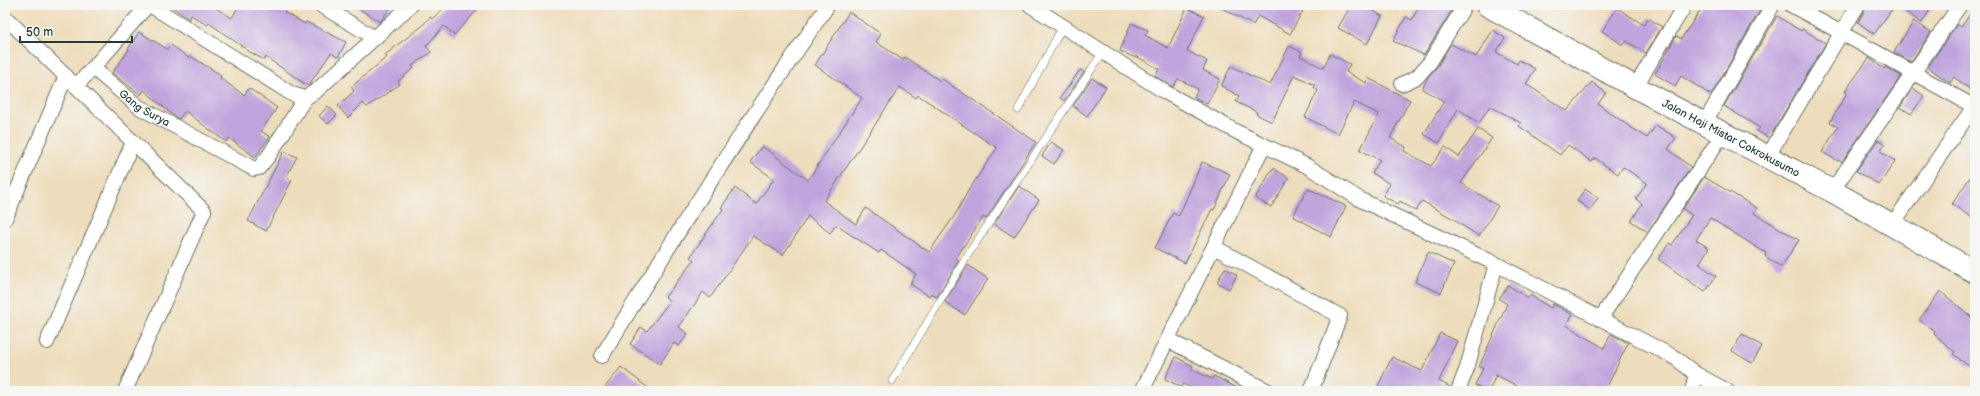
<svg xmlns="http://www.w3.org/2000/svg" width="1980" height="396" font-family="'Balsamiq Sans',sans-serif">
<rect width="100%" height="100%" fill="#f6f6f2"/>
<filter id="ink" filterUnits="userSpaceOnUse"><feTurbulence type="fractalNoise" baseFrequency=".025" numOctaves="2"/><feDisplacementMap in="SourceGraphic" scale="8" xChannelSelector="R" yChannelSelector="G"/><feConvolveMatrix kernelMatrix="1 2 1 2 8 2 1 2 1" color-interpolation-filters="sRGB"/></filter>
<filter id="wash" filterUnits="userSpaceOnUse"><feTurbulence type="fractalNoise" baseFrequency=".012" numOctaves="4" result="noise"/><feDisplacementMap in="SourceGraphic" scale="16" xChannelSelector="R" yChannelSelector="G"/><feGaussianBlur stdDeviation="0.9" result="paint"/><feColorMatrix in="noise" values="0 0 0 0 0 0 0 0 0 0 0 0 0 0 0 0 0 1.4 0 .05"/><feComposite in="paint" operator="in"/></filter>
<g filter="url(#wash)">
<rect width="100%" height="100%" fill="#eeddbc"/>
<g id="blocks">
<path fill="#c0a4dd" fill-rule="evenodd" d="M 169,5 L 211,5 L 232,18 L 239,5 L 288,5 L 284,12 L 305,24 L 306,22 L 346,42 L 338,57 L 331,53 L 308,86 L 266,57 L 264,60 L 250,52 L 209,23 L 207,25 L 191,15 L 189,19 Z
M 353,5 L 392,5 L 380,22 Z
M 447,5 L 482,5 L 454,35 L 444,26 L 426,46 L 431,52 L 412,66 L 414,68 L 398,81 L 400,84 L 367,107 L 363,103 L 348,118 L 338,106 L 354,91 L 351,87 L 387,57 L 385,55 L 400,43 L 422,26 L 430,17 L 432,19 Z
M 1216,5 L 1306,5 L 1290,34 L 1258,16 L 1253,25 Z
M 1351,5 L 1363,5 L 1382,16 L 1367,44 L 1338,28 Z
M 1420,5 L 1455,5 L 1424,55 L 1393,41 L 1406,17 L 1412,20 Z
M 1704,5 L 1759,5 L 1762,7 L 1711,95 L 1681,76 L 1675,86 L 1655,74 L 1676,36 L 1681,39 Z
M 1868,5 L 1895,5 L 1874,34 L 1858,22 Z
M 1895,5 L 1933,5 L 1922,23 Z
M 1975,7 L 1975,93 L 1954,77 L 1950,83 L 1928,67 L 1957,24 L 1961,27 Z
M 1187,8 L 1204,16 L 1187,51 L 1207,61 L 1203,70 L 1220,79 L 1207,104 L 1194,97 L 1198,89 L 1178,79 L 1173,87 L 1155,76 L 1159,69 L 1136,56 L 1136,58 L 1120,51 L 1131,23 L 1148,30 L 1145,35 L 1168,48 Z
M 1617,8 L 1644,25 L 1648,18 L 1662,27 L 1646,53 L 1626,41 L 1623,45 L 1602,31 Z
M 849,12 L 881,34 L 876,42 L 903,60 L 905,57 L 940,81 L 942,79 L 1036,142 L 986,219 L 983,217 L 956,258 L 959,260 L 937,297 L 931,293 L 929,296 L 910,284 L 916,274 L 881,250 L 879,253 L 836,225 L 830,233 L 808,216 L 783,255 L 753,236 L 710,298 L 703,292 L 679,327 L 688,334 L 679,346 L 674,343 L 660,364 L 630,344 L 641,327 L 647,331 L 670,301 L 665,297 L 694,260 L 690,257 L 723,209 L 721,208 L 735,188 L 756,204 L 774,179 L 750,162 L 762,146 L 808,180 L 862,98 L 815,65 ZM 900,87 L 916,98 L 918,95 L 997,148 L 968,191 L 955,215 L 929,252 L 866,208 L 856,224 L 824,201 Z
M 1777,16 L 1801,31 L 1802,29 L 1826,43 L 1769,138 L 1757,131 L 1760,128 L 1724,106 Z
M 1914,21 L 1931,32 L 1911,62 L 1894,52 Z
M 1493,30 L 1505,38 L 1496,52 L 1517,64 L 1519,60 L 1535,69 L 1526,84 L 1567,111 L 1592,82 L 1606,93 L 1598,104 L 1626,124 L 1647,138 L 1656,125 L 1676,138 L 1668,149 L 1691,167 L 1648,232 L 1631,221 L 1642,204 L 1636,199 L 1647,183 L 1623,167 L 1618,174 L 1595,158 L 1592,162 L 1568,145 L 1560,155 L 1519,126 L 1521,123 L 1490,106 L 1479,123 L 1458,109 L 1439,143 L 1424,134 L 1444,101 L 1422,89 L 1428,77 L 1437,67 L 1451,44 L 1476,57 Z
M 139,32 L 167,49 L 171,45 L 189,58 L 190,56 L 221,75 L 220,78 L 244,95 L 249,88 L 277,108 L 261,131 L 270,137 L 255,157 L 229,138 L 226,142 L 185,111 L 179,119 L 175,117 L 144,90 L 141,95 L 112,73 L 129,50 L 128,49 Z
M 1289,46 L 1302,52 L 1300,56 L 1323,68 L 1330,54 L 1350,64 L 1346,72 L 1366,83 L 1368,78 L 1410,100 L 1390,138 L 1406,147 L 1404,151 L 1431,166 L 1445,147 L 1459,157 L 1478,129 L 1492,138 L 1461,183 L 1498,206 L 1479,236 L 1457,222 L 1457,221 L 1422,201 L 1416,211 L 1400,201 L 1398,204 L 1383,196 L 1390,184 L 1372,173 L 1380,160 L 1360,150 L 1379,114 L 1354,102 L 1338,134 L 1305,117 L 1318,90 L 1314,88 L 1315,85 L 1294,75 L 1272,122 L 1256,114 L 1257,112 L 1236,102 L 1239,96 L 1221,86 L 1231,66 L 1270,85 Z
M 1869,58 L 1884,69 L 1885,67 L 1901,76 L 1842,162 L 1839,160 L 1838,161 L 1822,152 L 1838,127 L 1830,122 L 1847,93 L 1845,91 Z
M 1080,70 L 1084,72 L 1064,101 L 1060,98 Z
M 1092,78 L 1106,87 L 1087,116 L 1073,106 Z
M 1913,88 L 1924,96 L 1911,114 L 1900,107 Z
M 328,106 L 337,115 L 328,124 L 319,116 Z
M 1878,140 L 1885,144 L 1880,151 L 1895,161 L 1879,185 L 1856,171 Z
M 1051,142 L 1064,150 L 1054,164 L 1042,156 Z
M 284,151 L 297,157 L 286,177 L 292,180 L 266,231 L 248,221 Z
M 1202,162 L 1230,174 L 1214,210 L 1212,209 L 1185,263 L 1155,248 L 1173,213 L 1179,216 Z
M 1273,168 L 1289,178 L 1271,207 L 1255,198 Z
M 1975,170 L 1975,220 L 1952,204 Z
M 1704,177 L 1757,208 L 1754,213 L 1799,240 L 1781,267 L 1765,256 L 1766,253 L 1710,218 L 1696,240 L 1709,248 L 1699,264 L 1716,276 L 1705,292 L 1658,259 L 1669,243 L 1672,245 L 1692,215 L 1683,209 Z
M 1019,186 L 1039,200 L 1014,237 L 994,224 Z
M 1585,189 L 1598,198 L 1590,210 L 1577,201 Z
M 1307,190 L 1311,190 L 1346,206 L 1331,237 L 1293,216 Z
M 1428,252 L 1454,264 L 1441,293 L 1415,282 Z
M 968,265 L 988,279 L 965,315 L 945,302 Z
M 1225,268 L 1237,275 L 1229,289 L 1217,282 Z
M 1508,285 L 1528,298 L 1530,295 L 1551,308 L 1553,304 L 1573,315 L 1566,325 L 1604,348 L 1611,334 L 1628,343 L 1605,391 L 1527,391 L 1496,375 L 1489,391 L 1475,385 L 1483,368 L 1479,367 L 1507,304 L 1499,299 Z
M 1940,291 L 1975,320 L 1975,361 L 1970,367 L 1953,354 L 1955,352 L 1934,334 L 1935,332 L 1919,320 Z
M 1440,333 L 1457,341 L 1439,381 L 1450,387 L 1450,391 L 1388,391 L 1378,386 L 1392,357 L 1422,371 Z
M 1742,334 L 1762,346 L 1752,363 L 1732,351 Z
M 1176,357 L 1193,366 L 1191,369 L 1212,379 L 1214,376 L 1243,391 L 1197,391 L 1183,384 L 1181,387 L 1165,379 Z
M 621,367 L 652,391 L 602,391 Z"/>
</g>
</g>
<g filter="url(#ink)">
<use href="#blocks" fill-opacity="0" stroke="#677564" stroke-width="1"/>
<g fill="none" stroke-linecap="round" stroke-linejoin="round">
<defs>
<path id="service" d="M 1018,110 L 1063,26
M 892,381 L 969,253 L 1103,52"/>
<g id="minor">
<path id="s1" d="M 148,5 L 93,68 L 139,107 L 254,169 L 259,168 L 270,154 L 305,98"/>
<path d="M 150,5 L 292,94 L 305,98 L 316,91 L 411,5"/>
<path d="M 320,5 L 375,38"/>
<path d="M 1030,5 L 1165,92 L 1237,132 L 1307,166 L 1361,200 L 1496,264 L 1674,357 L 1696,374 L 1692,391"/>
<path d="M 1791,5 L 1975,107"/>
<path d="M 5,17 L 204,211 L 125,391"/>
<path d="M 1402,84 L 1417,77 L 1430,62 L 1465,5"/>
<path d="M 76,86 L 93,68"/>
<path d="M 1635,87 L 1685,5"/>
<path d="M 1705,122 L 1773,5"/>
<path d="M 1768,156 L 1858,5"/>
<path d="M 1832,191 L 1960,5"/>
<path d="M 5,219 L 66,76"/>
<path d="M 1892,225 L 1975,105"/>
<path d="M 1214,247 L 1340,316 L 1311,391"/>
<path d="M 1600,319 L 1724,132"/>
<path d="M 1168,340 L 1268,391"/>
<path d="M 47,342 L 133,142"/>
<path d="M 602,356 C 674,236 749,120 828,5"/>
<path d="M 1696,374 L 1727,391"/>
<path d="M 1142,391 L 1264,145"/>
<path d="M 1458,391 L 1467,368 L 1496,264"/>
</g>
<g id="primary">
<path id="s2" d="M 1487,5 L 1635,87 L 1832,191 L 1975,272"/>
</g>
</defs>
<use href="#service" stroke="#677564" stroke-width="8"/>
<use href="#minor" stroke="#677564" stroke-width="16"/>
<use href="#primary" stroke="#677564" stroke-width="24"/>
<use href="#service" stroke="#fff" stroke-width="7"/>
<use href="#minor" stroke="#fff" stroke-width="14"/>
<use href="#primary" stroke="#fff" stroke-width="22"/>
</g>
</g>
<g text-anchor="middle" stroke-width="3" stroke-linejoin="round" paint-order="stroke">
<g font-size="11" fill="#1f3d34" stroke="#f6f6f2">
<text dy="4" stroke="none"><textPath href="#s1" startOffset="149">Gang Surya</textPath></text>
<text dy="4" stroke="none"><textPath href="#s2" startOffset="278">Jalan Haji Mistar Cokrokusumo</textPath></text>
</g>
</g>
<rect width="1980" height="396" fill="none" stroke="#f6f6f2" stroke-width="20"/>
<path d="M20 36v6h112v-6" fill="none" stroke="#1f3d34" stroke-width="2"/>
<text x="26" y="36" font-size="12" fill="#1f3d34" stroke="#f6f6f2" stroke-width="3" paint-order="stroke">50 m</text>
</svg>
